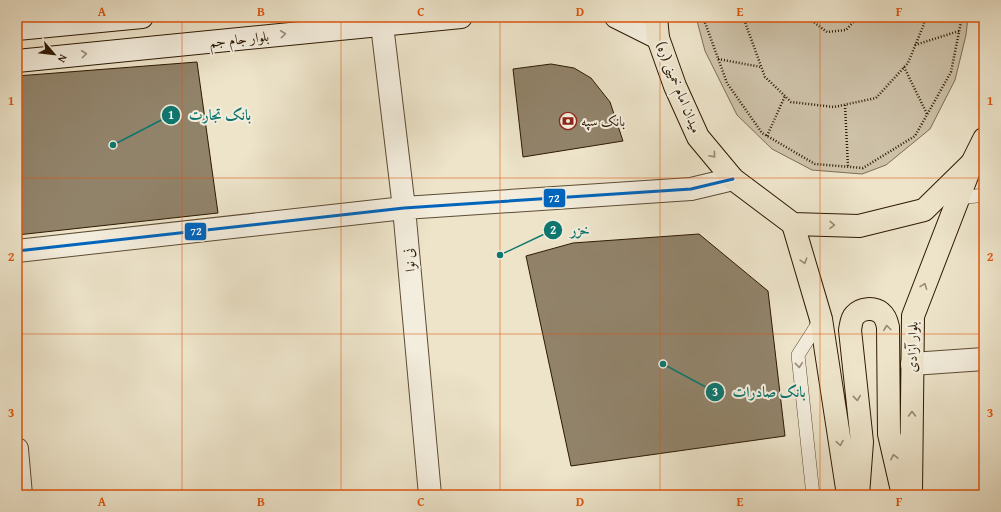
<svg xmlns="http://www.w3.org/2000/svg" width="1001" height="512" font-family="'Gentium Book Plus',Amiri,serif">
<rect width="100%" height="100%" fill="#ede4ca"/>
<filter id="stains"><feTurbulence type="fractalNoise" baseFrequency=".005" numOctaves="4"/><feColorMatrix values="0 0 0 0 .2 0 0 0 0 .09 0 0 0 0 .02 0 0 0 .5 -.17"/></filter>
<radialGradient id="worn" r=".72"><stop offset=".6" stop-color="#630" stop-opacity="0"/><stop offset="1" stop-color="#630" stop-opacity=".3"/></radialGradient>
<path fill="#cdc1a8" stroke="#7e6d55" d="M 696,17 L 968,17 L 966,35 L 955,80 L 930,129 L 886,165 L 862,174 L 812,170 L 772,149 L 737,115 L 705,51 Z"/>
<path fill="#91836a" stroke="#2e1902" d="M 197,62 L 218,213 L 17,235 L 17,76 Z
M 551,64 L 574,68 L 591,78 L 610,102 L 623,141 L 523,157 L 513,69 Z
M 699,234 L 768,291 L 785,436 L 571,466 L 526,256 L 573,243 Z"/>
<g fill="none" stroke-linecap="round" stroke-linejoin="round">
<defs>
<path id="service" d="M 959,198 L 984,195
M 813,495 L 798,355 L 821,319"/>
<path id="minor" d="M 382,25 L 404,208 L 430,495
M 17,251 L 404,208 L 691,189 L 733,179
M 912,364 L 984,359
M 17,449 L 21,495"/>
<path id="secondary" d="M 616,17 L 658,38
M 17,29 L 142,17
M 17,61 L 461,17"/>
<path id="primary" d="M 793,224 L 821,319 L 848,495
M 911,492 L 913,316 L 972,163
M 858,495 L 862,442 L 850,330 C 851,325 851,319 855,315 C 861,308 874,307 881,313 C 885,316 887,322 888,327 L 889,434 L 903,495"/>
<path id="trunk" d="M 656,17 L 658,38 L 675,86 L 698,137 L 733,179 L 793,224 L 859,226 L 924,210 L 972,163 L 984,139"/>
</defs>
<use href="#service" stroke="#5e4c34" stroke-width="14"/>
<use href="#minor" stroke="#5e4c34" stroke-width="24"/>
<use href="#secondary" stroke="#2e1902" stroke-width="24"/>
<use href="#primary" stroke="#2e1902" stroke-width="24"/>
<use href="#trunk" stroke="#2e1902" stroke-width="24"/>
<path stroke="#2e1902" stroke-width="2.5" stroke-dasharray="1 2" stroke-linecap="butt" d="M 703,17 L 727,83 L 762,133 L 815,164 L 863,168 L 915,136 L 951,72 L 962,17
M 744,17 L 746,25 L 765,77 L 785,96 L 791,102 L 834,107 L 876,98 L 908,63 L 924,24 L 924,17
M 807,17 L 827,32 L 846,30 L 858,17
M 915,45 L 959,31
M 718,59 L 761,67
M 904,67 L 927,114
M 845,105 L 848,167
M 767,136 L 785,96"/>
<use href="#service" stroke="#f3eddd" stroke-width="13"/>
<use href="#minor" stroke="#f3eddd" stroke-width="22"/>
<use href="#secondary" stroke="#f3eddd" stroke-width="22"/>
<use href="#primary" stroke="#ede4ca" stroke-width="22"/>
<use href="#trunk" stroke="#ede4ca" stroke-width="22"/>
<defs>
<path id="bus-1" d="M 17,251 L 404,208 L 691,189 L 733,179"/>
</defs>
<use href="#bus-1" stroke="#f3eddd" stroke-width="6"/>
<use href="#bus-1" stroke="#0065bd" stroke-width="3"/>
</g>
<defs><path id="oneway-chevron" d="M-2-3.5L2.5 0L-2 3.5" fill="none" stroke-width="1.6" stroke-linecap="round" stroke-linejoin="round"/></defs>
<g stroke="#9a8e7a">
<use href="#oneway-chevron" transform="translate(283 34) rotate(-6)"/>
<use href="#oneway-chevron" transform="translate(84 54) rotate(-6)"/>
<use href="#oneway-chevron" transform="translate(799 365) rotate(84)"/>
</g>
<g stroke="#978970">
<use href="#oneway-chevron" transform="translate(713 155) rotate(49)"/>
<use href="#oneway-chevron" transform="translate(832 225) rotate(2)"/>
<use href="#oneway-chevron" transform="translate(804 261) rotate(73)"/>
<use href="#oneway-chevron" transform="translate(924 286) rotate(-69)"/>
<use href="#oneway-chevron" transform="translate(887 328) rotate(-97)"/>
<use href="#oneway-chevron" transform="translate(857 398) rotate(84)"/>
<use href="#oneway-chevron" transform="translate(912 414) rotate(-90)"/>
<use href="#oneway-chevron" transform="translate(840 443) rotate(81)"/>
<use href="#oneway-chevron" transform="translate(894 457) rotate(-102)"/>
</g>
<path fill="none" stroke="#df560c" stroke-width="1" stroke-opacity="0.55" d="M 182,17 L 182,495M 341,17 L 341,495M 500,17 L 500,495M 660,17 L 660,495M 820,17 L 820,495M 17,178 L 984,178M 17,334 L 984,334"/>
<defs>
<symbol id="bank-ring" viewBox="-11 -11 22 22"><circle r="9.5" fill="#f3eddd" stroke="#8f2418" stroke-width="1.5"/><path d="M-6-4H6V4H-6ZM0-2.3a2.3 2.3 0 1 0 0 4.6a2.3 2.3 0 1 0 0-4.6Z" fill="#8f2418"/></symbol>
</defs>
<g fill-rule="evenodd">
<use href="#bank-ring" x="558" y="111" width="20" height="20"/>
</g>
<g text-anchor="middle" stroke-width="4" stroke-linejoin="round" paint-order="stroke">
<g font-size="14" fill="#2e1902" stroke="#f3eddd">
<text transform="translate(239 39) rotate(-6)" y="5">بلوار جام جم</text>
<text transform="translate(679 87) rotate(68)" y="5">میدان امام خمینی (ره)</text>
<text transform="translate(409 260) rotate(-95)" y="5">نی نوا</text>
<text transform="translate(912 347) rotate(-89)" y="5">بلوار آزادی</text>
</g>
<g font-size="14" fill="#2e1902" stroke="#f3eddd" text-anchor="start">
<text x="581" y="126">بانک سپه</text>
</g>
</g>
<path fill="none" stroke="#0f766e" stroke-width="1.5" d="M113 145L171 115M500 255L553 230M663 364L715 392"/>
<g fill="#0f766e" stroke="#f3eddd" stroke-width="1.5">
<circle cx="113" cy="145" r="4"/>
<circle cx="500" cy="255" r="4"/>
<circle cx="663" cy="364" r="4"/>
<circle cx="171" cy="115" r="10"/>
<circle cx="553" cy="230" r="10"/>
<circle cx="715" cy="392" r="10"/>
</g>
<g font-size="12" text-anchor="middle" font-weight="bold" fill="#fff">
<text x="171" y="119">1</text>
<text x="553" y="234">2</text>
<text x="715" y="396">3</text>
</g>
<g font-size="15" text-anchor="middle" font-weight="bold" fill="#0f766e" stroke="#f3eddd" stroke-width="4" stroke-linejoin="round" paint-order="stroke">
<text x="220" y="120">بانک تجارت</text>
<text x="580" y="235">خزر</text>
<text x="769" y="397">بانک صادرات</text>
</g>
<g stroke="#f3eddd" stroke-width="1.5">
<rect x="543" y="188" width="23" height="20" rx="4" fill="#0065bd"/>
<rect x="184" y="222" width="23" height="19" rx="4" fill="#0065bd"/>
</g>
<g font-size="11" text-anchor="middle" font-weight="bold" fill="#fff">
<text x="554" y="202">72</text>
<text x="196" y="235">72</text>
</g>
<rect width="1001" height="512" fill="none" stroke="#ede4ca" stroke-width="44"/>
<g transform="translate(54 54) rotate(118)" stroke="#f3eddd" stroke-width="3" paint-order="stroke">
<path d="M0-3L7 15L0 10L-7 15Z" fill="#2e1902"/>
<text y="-6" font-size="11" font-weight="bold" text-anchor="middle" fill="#2e1902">N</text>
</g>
<rect x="22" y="22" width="957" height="468" fill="none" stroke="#df560c" stroke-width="1.5"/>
<g font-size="13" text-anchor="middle" font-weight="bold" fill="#df560c">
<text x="102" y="16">A</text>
<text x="261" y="16">B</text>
<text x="421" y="16">C</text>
<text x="580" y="16">D</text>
<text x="740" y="16">E</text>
<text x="899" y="16">F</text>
<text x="11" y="105">1</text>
<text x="990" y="105">1</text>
<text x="11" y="261">2</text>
<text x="990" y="261">2</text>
<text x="11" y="417">3</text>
<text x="990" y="417">3</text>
<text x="102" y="506">A</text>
<text x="261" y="506">B</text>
<text x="421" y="506">C</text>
<text x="580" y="506">D</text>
<text x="740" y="506">E</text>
<text x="899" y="506">F</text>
</g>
<rect width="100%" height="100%" filter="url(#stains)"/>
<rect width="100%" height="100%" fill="url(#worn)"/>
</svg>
